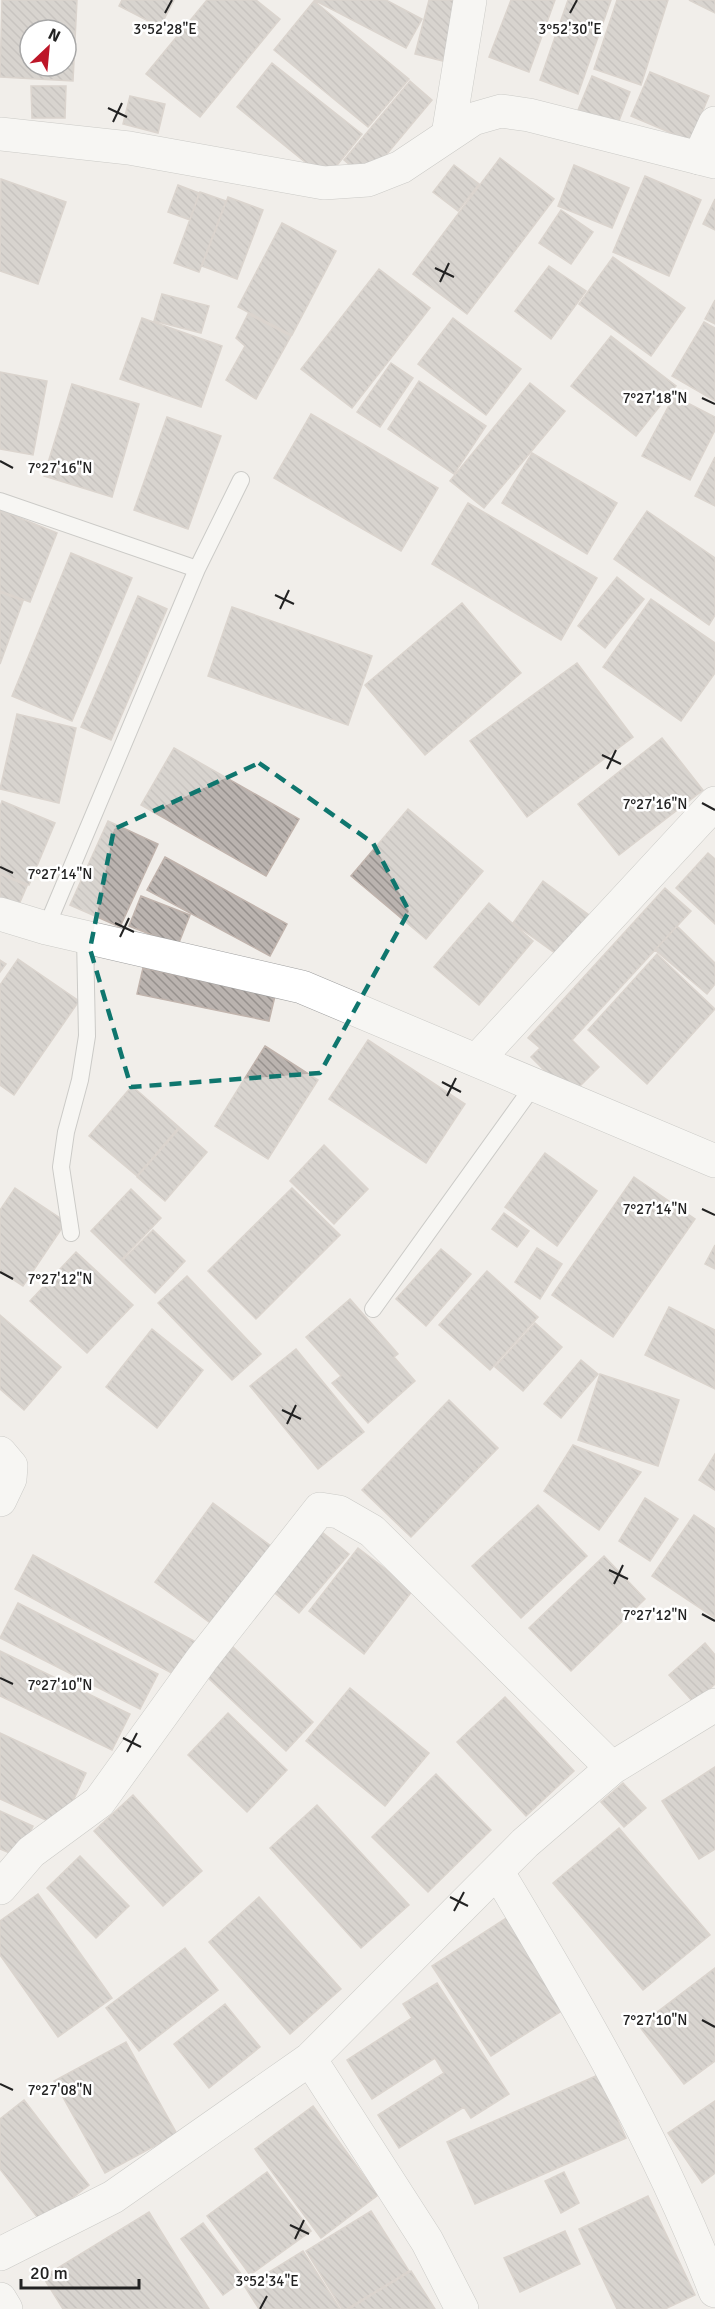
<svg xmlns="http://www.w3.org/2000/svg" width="715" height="2309" font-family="Signika,sans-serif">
<defs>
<pattern id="building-back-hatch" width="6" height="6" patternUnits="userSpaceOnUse" patternTransform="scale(1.5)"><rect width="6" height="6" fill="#bab3af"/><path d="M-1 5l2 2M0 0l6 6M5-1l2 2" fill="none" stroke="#97918e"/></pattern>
</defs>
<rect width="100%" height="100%" fill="#f1eeea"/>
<path fill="url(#building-back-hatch)" stroke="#c1b4ad" stroke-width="1.5" fill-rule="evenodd" d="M 2,0 L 77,0 L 73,81 L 0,77 ZM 30,30 L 66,30 L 66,66 L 30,66 Z
M 122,0 L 174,0 L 160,27 L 119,6 Z
M 207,0 L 256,0 L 280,19 L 200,117 L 146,74 Z
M 314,0 L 386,0 L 422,19 L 406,48 Z
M 429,0 L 459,0 L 443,61 L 415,54 Z
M 511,0 L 555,0 L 529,72 L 489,57 Z
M 568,0 L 611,0 L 578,94 L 540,80 Z
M 617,0 L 668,0 L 641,85 L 594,69 Z
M 689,0 L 715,0 L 715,13 Z
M 314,1 L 409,79 L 368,127 L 274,50 Z
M 272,63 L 362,134 L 326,179 L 237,107 Z
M 650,72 L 709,96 L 690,141 L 631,116 Z
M 592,76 L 630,92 L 617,126 L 578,110 Z
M 410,81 L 432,100 L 366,179 L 344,160 Z
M 31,86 L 66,86 L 65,118 L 32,118 Z
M 130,96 L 165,104 L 158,133 L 123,124 Z
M 500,158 L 554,199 L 467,314 L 413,274 Z
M 454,165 L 479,184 L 458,211 L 433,192 Z
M 574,165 L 629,188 L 612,228 L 558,206 Z
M 645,176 L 701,200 L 669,276 L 613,252 Z
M 1,179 L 66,202 L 38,284 L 0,271 Z
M 178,185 L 199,193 L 190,220 L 168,212 Z
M 200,192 L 226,201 L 199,272 L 174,263 Z
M 228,197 L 263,210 L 237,279 L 202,266 Z
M 715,199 L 715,230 L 703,224 Z
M 561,210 L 593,232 L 571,264 L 539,243 Z
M 282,223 L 336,251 L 292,335 L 238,307 Z
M 613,257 L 685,308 L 651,356 L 579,304 Z
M 549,266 L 586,291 L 551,339 L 515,311 Z
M 379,269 L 430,308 L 352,408 L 301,369 Z
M 162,294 L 209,306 L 201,333 L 154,321 Z
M 715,300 L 715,324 L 705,319 Z
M 248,314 L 291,336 L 256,399 L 226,380 L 245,346 L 236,338 Z
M 142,318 L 222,346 L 201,407 L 120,379 Z
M 453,318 L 521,369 L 486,415 L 418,364 Z
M 704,322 L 715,328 L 715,401 L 672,376 Z
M 611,336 L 676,386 L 636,436 L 571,386 Z
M 391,363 L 413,378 L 380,427 L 357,412 Z
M 0,372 L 47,381 L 33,455 L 0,449 Z
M 419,381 L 486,426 L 454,474 L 388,429 Z
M 530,383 L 565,411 L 484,508 L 450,481 Z
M 72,384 L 139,404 L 112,497 L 44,476 Z
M 674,396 L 715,417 L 715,430 L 690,480 L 642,456 Z
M 311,414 L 438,488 L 401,551 L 274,478 Z
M 167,417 L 221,436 L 188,529 L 134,510 Z
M 532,453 L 617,503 L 587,554 L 502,503 Z
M 715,457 L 715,506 L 695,496 Z
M 468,503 L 597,578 L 561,640 L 432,564 Z
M 0,510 L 57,533 L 30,602 L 0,591 Z
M 647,511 L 715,558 L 715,615 L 709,625 L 614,559 Z
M 71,553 L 132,578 L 72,721 L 12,696 Z
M 617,577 L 644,599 L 605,648 L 578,626 Z
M 0,592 L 23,601 L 0,664 Z
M 138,596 L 167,609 L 111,740 L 81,727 Z
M 651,599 L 715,643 L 715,673 L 681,721 L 603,667 Z
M 462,603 L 521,673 L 425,755 L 365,685 Z
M 232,607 L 372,656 L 348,725 L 208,676 Z
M 577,663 L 633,737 L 527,817 L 470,741 Z
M 17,714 L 76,728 L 59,803 L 0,789 Z
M 662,738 L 703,790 L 619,855 L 578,804 Z
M 174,748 L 299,819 L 266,876 L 141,805 Z
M 2,801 L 55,823 L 29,885 L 0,873 L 0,807 Z
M 408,809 L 483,871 L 426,939 L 351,876 Z
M 108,821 L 158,844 L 120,927 L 70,905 Z
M 708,853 L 715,859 L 715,924 L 676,888 Z
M 165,857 L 287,924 L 270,956 L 147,890 Z
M 0,874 L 27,886 L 14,916 L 0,910 Z
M 543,881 L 589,915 L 559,956 L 513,923 Z
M 665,888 L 691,911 L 572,1040 L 599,1067 L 570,1096 L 531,1057 L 540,1048 L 528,1038 Z
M 141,896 L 190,915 L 178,945 L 129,926 Z
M 489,903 L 533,941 L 479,1005 L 434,967 Z
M 677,926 L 715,963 L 715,984 L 707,994 L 655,950 Z
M 657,954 L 715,1009 L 647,1084 L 588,1030 Z
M 18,959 L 79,1001 L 14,1095 L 0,1085 L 0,985 Z
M 0,960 L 6,964 L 0,972 Z
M 143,968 L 275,996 L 269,1021 L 137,994 Z
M 368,1040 L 465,1104 L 426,1163 L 329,1099 Z
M 265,1046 L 318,1080 L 268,1159 L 215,1126 Z
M 132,1086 L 179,1127 L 137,1176 L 89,1136 Z
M 180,1128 L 207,1152 L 165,1201 L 137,1177 Z
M 324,1145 L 368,1189 L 334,1224 L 290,1181 Z
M 545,1153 L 597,1191 L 557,1246 L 505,1207 Z
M 634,1177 L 695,1219 L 613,1337 L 552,1295 Z
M 15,1188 L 66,1222 L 23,1286 L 0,1271 L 0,1210 Z
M 292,1188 L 340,1235 L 256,1319 L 208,1271 Z
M 131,1189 L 161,1218 L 121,1260 L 91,1231 Z
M 504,1213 L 529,1231 L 517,1247 L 492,1229 Z
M 153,1230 L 185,1261 L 155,1293 L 122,1261 Z
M 715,1245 L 715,1269 L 705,1264 Z
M 537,1248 L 562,1264 L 540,1299 L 515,1282 Z
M 441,1249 L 471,1274 L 426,1326 L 396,1299 Z
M 76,1252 L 133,1305 L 87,1353 L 30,1301 Z
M 487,1271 L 538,1317 L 490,1370 L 439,1325 Z
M 187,1276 L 261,1354 L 232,1380 L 158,1303 Z
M 350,1299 L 398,1354 L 394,1357 L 415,1381 L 368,1423 L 332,1383 L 341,1376 L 306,1337 Z
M 669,1307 L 715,1330 L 715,1389 L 645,1355 Z
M 0,1315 L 61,1367 L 24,1410 L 0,1389 Z
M 535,1323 L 562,1347 L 523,1391 L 495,1367 Z
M 152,1329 L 203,1370 L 157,1428 L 106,1387 Z
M 296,1349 L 364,1432 L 318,1469 L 250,1386 Z
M 581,1360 L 598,1374 L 561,1418 L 544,1404 Z
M 600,1374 L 679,1400 L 658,1466 L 578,1440 Z
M 449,1400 L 498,1448 L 411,1537 L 362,1490 Z
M 573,1445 L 641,1472 L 599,1530 L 544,1491 Z
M 715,1454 L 715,1490 L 699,1480 Z
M 645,1498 L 678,1519 L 650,1561 L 619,1541 Z
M 213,1503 L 275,1549 L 217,1628 L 155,1582 Z
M 538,1505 L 587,1556 L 521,1618 L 472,1566 Z
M 694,1515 L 715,1529 L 715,1618 L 652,1576 Z
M 322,1532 L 349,1554 L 299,1613 L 271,1590 Z
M 358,1548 L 413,1590 L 364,1654 L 309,1611 Z
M 33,1555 L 198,1643 L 179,1677 L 15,1589 Z
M 604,1556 L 645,1599 L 571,1671 L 529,1628 Z
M 18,1603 L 158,1674 L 140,1709 L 0,1638 Z
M 705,1643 L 715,1655 L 715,1684 L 694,1703 L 669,1675 Z
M 232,1646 L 313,1722 L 286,1751 L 205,1675 Z
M 0,1651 L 130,1714 L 112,1750 L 0,1696 Z
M 350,1688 L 429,1753 L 385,1806 L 306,1741 Z
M 505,1697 L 574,1771 L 526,1816 L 457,1742 Z
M 228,1713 L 287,1770 L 247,1812 L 188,1755 Z
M 0,1733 L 86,1773 L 61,1827 L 0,1799 Z
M 715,1767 L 715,1849 L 699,1859 L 662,1801 Z
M 436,1774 L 491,1830 L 428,1892 L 372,1837 Z
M 623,1783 L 646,1808 L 624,1827 L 601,1802 Z
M 133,1795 L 202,1871 L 163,1906 L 94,1831 Z
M 317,1805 L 409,1905 L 361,1948 L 270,1848 Z
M 0,1811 L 33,1826 L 19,1857 L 0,1849 Z
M 619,1828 L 710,1935 L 643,1990 L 553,1883 Z
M 80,1856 L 129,1906 L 96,1938 L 47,1888 Z
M 38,1894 L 112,1998 L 58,2037 L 0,1955 L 0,1921 Z
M 259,1897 L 341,1989 L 290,2034 L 209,1942 Z
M 511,1915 L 571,2005 L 491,2056 L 432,1966 Z
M 185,1948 L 218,1990 L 139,2051 L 106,2008 Z
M 715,1968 L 715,2061 L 684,2084 L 639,2026 Z
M 437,1983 L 509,2094 L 471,2118 L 464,2107 L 399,2148 L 378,2115 L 444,2073 L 435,2058 L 372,2099 L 347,2060 L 412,2018 L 403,2004 Z
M 225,2004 L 260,2047 L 209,2088 L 174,2044 Z
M 126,2042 L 177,2134 L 105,2173 L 54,2081 Z
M 598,2075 L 626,2138 L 475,2204 L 447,2142 Z
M 24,2100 L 89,2185 L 41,2222 L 0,2169 L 0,2119 Z
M 715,2101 L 715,2173 L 702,2183 L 668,2133 Z
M 313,2106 L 378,2195 L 321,2238 L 255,2149 Z
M 267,2172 L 311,2231 L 250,2275 L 207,2216 Z
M 564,2172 L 579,2203 L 561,2213 L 545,2181 Z
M 648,2196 L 695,2295 L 665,2309 L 617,2309 L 579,2229 Z
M 371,2211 L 409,2271 L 347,2309 L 342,2309 L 306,2251 Z
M 149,2212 L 209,2309 L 63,2309 L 43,2277 Z
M 203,2223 L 245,2279 L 223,2295 L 181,2239 Z
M 565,2231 L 580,2264 L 520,2292 L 504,2258 Z
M 303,2251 L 340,2309 L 259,2309 L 245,2287 Z
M 411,2271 L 435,2309 L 349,2309 Z"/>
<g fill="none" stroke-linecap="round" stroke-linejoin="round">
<defs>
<path id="service" d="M 0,501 L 197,569
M 46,928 L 197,569 L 241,480
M 71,1233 L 61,1167 L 66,1132 L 80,1080 L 87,1036 L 85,937
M 373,1309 L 534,1085"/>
<path id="minor" d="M 448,135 L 470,0
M 699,158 L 715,123
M 0,914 L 46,928 L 302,987 L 715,1161
M 477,1060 L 715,803
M 0,1453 L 11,1466 L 10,1479 L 0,1500
M 497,1871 C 578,2005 659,2144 715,2291
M 0,1888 L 31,1852 L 99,1802 L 202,1659 L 320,1509 L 339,1512 L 372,1531 L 612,1768
M 310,2059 L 427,2241 L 462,2309
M 0,2254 L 113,2197 L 310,2059 L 525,1843 L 612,1768 L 715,1705
M 0,2299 L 6,2309"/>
<path id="tertiary" d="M 0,134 L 129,148 L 324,183 L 368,180 L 401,167 L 473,119 L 501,111 L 529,115 L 715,162"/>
</defs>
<use href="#service" stroke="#9f9f9f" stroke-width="18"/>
<use href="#minor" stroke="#9f9f9f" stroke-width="34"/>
<use href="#tertiary" stroke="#9f9f9f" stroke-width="34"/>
<use href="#service" stroke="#fff" stroke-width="16"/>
<use href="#minor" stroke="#fff" stroke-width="33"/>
<use href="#tertiary" stroke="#fff" stroke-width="33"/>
</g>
<path d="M0 0H715V2309H0ZM 259,763 L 373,843 L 409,911 L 320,1073 L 131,1087 L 90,949 L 114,829 Z" fill="#f1eeea" fill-opacity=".55" fill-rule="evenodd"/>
<path fill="none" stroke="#0f766e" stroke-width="4.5" stroke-dasharray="12 8" stroke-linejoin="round" d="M 259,763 L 373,843 L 409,911 L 320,1073 L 131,1087 L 90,949 L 114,829 Z"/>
<path fill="none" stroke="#222" stroke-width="2" d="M 165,13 L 172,0M 570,13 L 577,0M 108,108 L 127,117M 113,122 L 122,103M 435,268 L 454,277M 440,282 L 449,263M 702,398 L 715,404M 0,461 L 13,468M 275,595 L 294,604M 280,609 L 289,590M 602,755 L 621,764M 607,769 L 616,750M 702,803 L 715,810M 0,867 L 13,873M 115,923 L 134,932M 120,937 L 129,918M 442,1082 L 461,1092M 447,1096 L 456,1078M 702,1209 L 715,1215M 0,1272 L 13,1279M 282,1410 L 301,1419M 287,1424 L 296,1405M 609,1570 L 628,1579M 614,1584 L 623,1565M 702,1614 L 715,1621M 0,1678 L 13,1684M 123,1738 L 141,1747M 127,1752 L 137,1733M 450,1897 L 468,1906M 454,1911 L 464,1892M 702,2020 L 715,2027M 0,2084 L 13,2090M 290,2225 L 309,2234M 295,2239 L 304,2220M 260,2309 L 267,2296"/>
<g font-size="15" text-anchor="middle" fill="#222" stroke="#fff" stroke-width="5" stroke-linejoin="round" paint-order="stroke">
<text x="165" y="34">3°52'28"E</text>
<text x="570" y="34">3°52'30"E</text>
<text x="655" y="403">7°27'18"N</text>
<text x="60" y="473">7°27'16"N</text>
<text x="655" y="809">7°27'16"N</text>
<text x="60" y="879">7°27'14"N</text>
<text x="655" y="1214">7°27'14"N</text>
<text x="60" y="1284">7°27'12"N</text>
<text x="655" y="1620">7°27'12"N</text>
<text x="60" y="1690">7°27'10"N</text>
<text x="655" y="2025">7°27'10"N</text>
<text x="60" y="2095">7°27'08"N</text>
<text x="267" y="2286">3°52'34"E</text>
</g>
<g transform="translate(48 48) rotate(26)"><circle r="28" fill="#ffffff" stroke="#a7a7a7" stroke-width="1.5"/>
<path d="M0-4.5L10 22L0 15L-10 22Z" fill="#bd1628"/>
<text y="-9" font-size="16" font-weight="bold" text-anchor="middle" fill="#222222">N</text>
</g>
<path d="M21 2279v9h118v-9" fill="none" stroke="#222222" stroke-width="3"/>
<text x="30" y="2279" font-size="18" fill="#222222" stroke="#ffffff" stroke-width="4.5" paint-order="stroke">20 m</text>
</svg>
